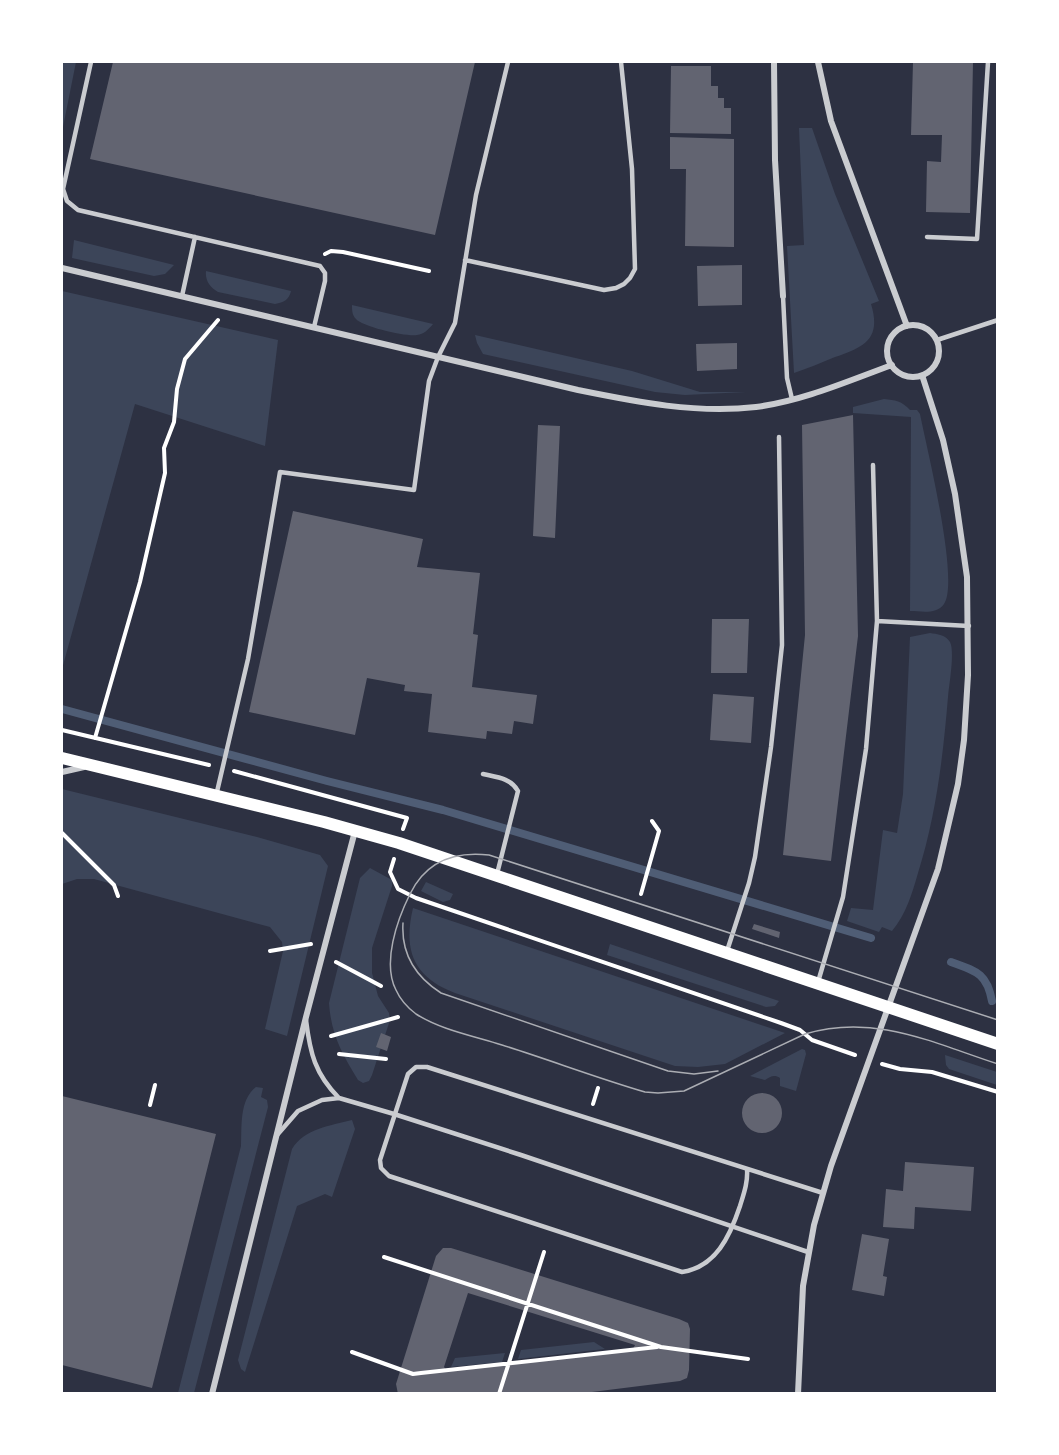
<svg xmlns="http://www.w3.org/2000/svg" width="1059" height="1455" font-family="'Noto Serif',serif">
<rect width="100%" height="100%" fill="#2d3142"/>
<path fill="#3c4559" d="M 63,62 L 76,62 L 62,132 L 62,69 Z
M 799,128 L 812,128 L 835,194 L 879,301 L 871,304 C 882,340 863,347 835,357 C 821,363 808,368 794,373 L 787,246 L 804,245 Z
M 74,240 L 174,265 L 165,274 L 154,276 L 72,258 Z
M 206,271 L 291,291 C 289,300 284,302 275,304 L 218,292 C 210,287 205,281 206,271 Z
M 62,291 L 278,340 L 265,446 L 135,404 L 62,669 Z
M 352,305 L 433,324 C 428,330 424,334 417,335 C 407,337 363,327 356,319 C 352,315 352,310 352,305 Z
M 475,335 L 632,371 L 700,392 L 746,392 L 685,395 L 655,392 L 483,354 L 477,343 Z
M 884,399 C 895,400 902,401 910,410 L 917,410 L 920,414 C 926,445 960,581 944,604 C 936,615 921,611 910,611 L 911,417 L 853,413 L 853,407 Z
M 930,633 C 937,634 946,635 950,642 C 955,652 949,685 948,697 C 943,757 936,816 918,873 C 912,894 906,914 892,931 L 882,927 L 879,932 L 847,921 L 851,908 L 873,910 L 883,830 L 897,833 L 903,794 L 910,637 Z
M 62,789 L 257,837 L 320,855 L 328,866 L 287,1036 L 265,1029 L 283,951 L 282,942 L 270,927 L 94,879 L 77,879 L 62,884 Z
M 370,868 L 392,880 L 392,886 L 372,948 L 372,973 L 378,996 L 389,1013 L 390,1020 L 372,1075 L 369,1081 L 363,1083 L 358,1080 C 342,1054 331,1034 329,1003 L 360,878 Z
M 426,882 L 453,894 L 450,900 L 443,902 L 421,891 Z
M 413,908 L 785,1033 L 725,1064 L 698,1067 L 675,1066 L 455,993 C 413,977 403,950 413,908 Z
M 610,944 L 779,1001 L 775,1006 L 766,1007 L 607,955 Z
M 802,1049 L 805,1050 L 806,1054 L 796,1091 L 780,1086 L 780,1078 C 774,1074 770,1077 765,1080 L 750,1076 Z
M 945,1055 L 997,1072 L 997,1085 L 949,1069 L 946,1065 Z
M 256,1087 L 263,1088 L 261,1097 L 267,1100 L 268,1107 L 194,1393 L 178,1393 L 241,1146 C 242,1127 239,1100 256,1087 Z
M 352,1120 L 355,1129 L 332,1197 L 325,1194 L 297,1206 L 245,1372 L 241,1369 L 238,1360 L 292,1149 C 305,1128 330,1126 352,1120 Z
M 594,1342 L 605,1349 L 518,1359 L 521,1350 Z
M 505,1353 L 502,1362 L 451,1367 L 455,1358 Z"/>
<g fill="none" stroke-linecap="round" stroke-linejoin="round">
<path stroke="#4f5d75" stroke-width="8" d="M 62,709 L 327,781 L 443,810 L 871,938
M 951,962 C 976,971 987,973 992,1001"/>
</g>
<path fill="#626471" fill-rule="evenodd" d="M 113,62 L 475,62 L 435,235 L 90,159 Z
M 913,62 L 973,62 L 970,213 L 926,212 L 927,161 L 941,162 L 942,135 L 911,135 Z
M 671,66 L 711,66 L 711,86 L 718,86 L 718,98 L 724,98 L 724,108 L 731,108 L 731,134 L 670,133 Z
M 670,137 L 734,139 L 734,247 L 685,246 L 686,169 L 670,169 Z
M 742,265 L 742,305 L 698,306 L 697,266 Z
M 737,343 L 737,369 L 697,371 L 696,344 Z
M 853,415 L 858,636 L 831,861 L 783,855 L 805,635 L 802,425 Z
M 538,425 L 560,426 L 555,538 L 533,536 Z
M 293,511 L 423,539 L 417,567 L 480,573 L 473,634 L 478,635 L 472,687 L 537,695 L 533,724 L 514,721 L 512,734 L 487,731 L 486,739 L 428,732 L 432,694 L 404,691 L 405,685 L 367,678 L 355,735 L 249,712 Z
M 712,619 L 749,619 L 747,673 L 711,673 Z
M 713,694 L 754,697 L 751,743 L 710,740 Z
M 754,924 L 780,932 L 779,938 L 752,929 Z
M 381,1033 L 391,1037 L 387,1051 L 376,1047 Z
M742 1113a20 20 0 1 1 40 0a20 20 0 1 1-40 0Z
M 62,1096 L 216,1134 L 152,1388 L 62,1365 Z
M 905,1162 L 974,1167 L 971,1211 L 915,1207 L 914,1229 L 883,1227 L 886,1189 L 903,1191 Z
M 862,1234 L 889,1239 L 883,1276 L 887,1277 L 884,1296 L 852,1290 Z
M 443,1248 L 451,1248 L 679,1319 L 688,1323 L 690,1329 L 689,1370 L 687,1378 L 680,1381 L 576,1394 L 398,1394 L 396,1384 L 436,1256 ZM 468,1293 L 635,1345 L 632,1351 L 447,1371 L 444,1367 Z"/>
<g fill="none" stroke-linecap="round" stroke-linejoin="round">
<path stroke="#fff" stroke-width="4" d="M 325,254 L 331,251 L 343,252 L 429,271
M 62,730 L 209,765
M 95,738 L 140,582 L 165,473 L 164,448 L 174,422 L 177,389 L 185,359 L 218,320
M 234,771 L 407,818 L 403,829
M 62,833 L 114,885 L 118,896
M 394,859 L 390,872 L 398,889 L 416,898 L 781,1023 L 800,1030 L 812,1040 L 855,1055
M 641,894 L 659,831 L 652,821
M 270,951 L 311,944
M 336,962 L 381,986
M 331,1036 L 398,1017
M 339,1054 L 386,1059
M 882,1064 L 900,1069 L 932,1072 L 998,1092
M 593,1104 L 598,1088
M 150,1105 L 155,1085
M 384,1257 L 661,1347 L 748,1359
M 352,1352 L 413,1374 L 421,1373 L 657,1347
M 499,1394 L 544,1252"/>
<path stroke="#caccd0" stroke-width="4.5" d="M 91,62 L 63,189 L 67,201 L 78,210 L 320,266 L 325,273 L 325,281 L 314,327
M 927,237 L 977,239 L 988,62
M 465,260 L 604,290 L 616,288 L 624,284 L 630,278 L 635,269 L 632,169 L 621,62
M 182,296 L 195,237
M 783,296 L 787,378 L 792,399
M 937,340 L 998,320
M 877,621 L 969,626
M 483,774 C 496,777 511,778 518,791 L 497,874
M 216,796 L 248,659 L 280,472 L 414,490 L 429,381 L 438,357 L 455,323 L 476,195 L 508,62
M 727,951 L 749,883 L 755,857 L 771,747 L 782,645 L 779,437
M 818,982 L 843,897 L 866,749 L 877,621 L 873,465
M 306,1020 C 310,1053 315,1074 339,1098
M 278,1134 L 298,1111 L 322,1100 L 339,1098 L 394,1114 L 521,1155 L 808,1252
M 747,1169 C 748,1182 744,1193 740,1206 C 730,1236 716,1267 682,1272 L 389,1176 L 381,1168 L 380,1160 L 408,1074 L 416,1067 L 427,1067 L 823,1193"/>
<path stroke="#caccd0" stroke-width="6" d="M 774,62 L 775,160 L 783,296
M 818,62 L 831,121 L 907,326
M 62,268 L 578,390 C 637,402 696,414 756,407 C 803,401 848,381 892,365
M887 351a26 26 0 1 1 52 0a26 26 0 1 1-52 0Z
M 62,772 L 84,767
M 212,1394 L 306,1017 L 355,831
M 798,1394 L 803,1286 L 814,1225 L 831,1166 L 938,869 L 958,784 L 964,740 L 968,675 L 967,577 L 955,494 L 943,440 L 922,375"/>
<path stroke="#fff" stroke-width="12" d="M 62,758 L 324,822 L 399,843 L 998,1044"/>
<path stroke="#abadb3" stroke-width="1.5" d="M 403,923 C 401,954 416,977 441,993 L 668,1071 L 694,1074 L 718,1071
M 998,1020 L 489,855 C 454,851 426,861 410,894 C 397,920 382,963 396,990 C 400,999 408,1008 416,1014 C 441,1030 474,1036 502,1045 C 550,1060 597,1078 645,1092 L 658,1093 L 684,1091 L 805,1034 C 874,1013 933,1043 998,1064"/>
</g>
<rect width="1059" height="1455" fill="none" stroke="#ffffff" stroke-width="126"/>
</svg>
